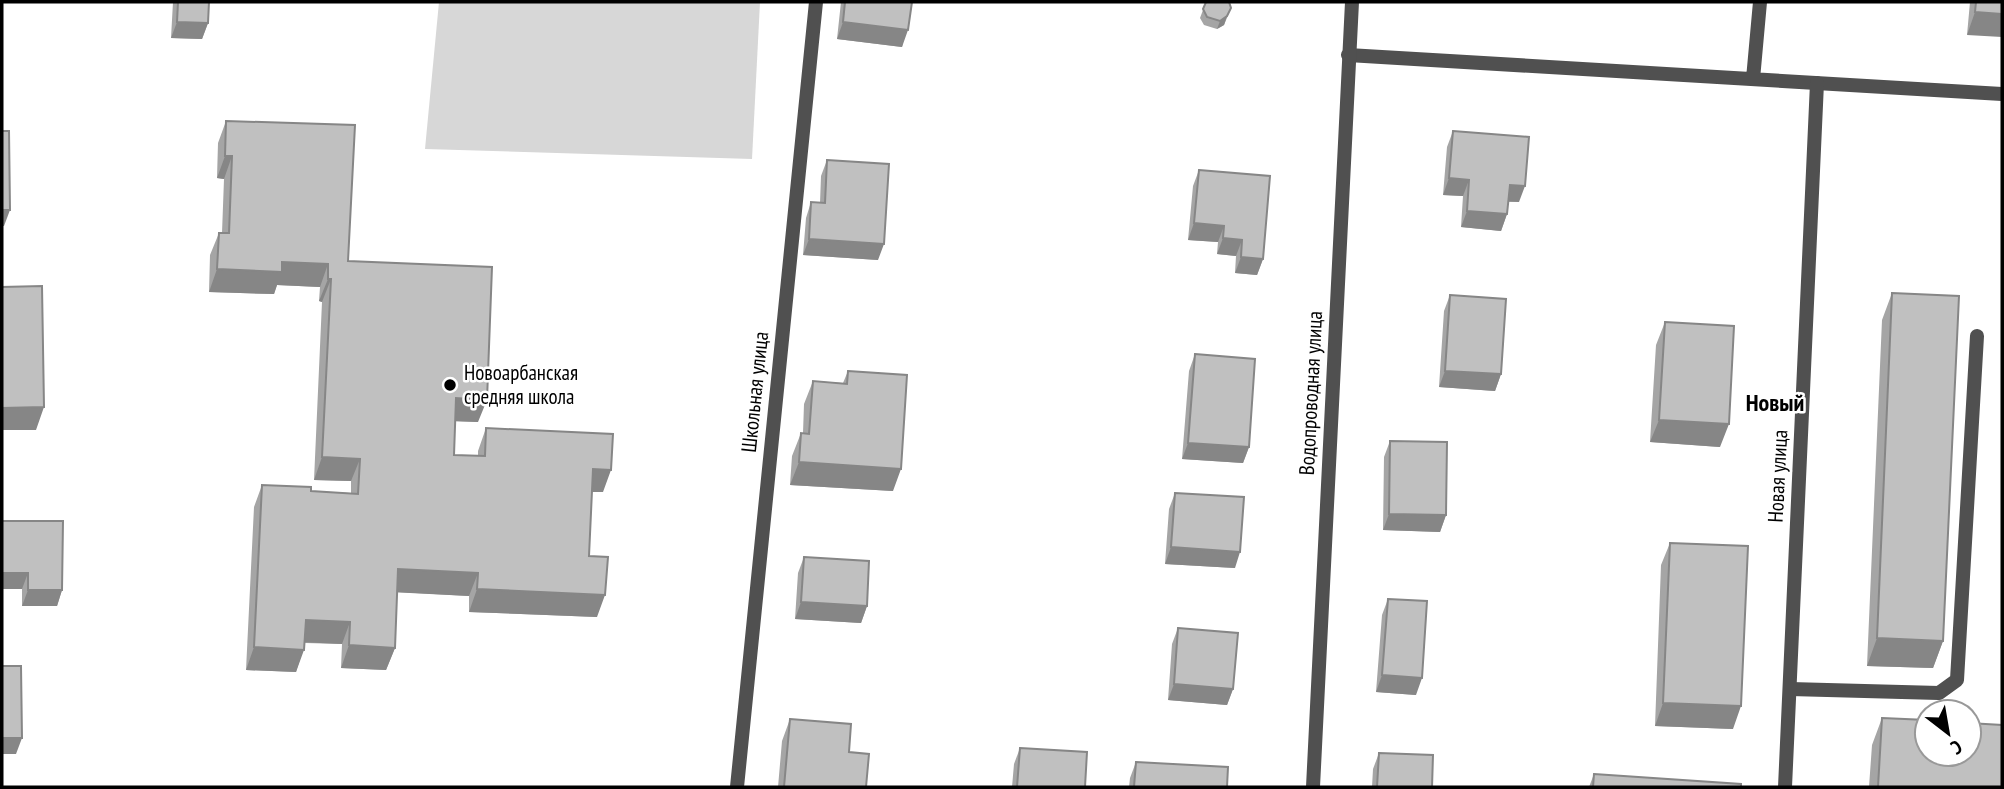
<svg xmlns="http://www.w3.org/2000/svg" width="2004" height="789" font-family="'PT Sans Narrow',sans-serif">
<rect width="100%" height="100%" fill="#fff"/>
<path fill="#d7d7d7" d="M 439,2 L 760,2 L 752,159 L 425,149 Z"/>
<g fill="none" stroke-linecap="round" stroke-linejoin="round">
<path stroke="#505050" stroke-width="14" d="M 1348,55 L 2002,94
M 1753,79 L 1760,2
M 1790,689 L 1939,693 L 1957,680 L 1977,336"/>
<path stroke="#505050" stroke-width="14" d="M 737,787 L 816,2
M 1313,787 L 1352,2
M 1785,787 L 1817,83"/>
</g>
<path fill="#a5a5a5" d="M 173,2 L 209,2 L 208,23 L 202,39 L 171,38 Z
M 841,2 L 912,2 L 902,47 L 837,39 Z
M 1206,2 L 1231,8 L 1224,25 L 1217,29 L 1204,25 L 1200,18 Z
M 1970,2 L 2002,2 L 1967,35 Z
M 226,121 L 348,261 L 478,422 L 455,421 L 454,455 L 478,456 L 478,451 L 486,428 L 603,492 L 592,492 L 589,556 L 597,617 L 469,612 L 469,596 L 397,592 L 395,648 L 386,670 L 341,668 L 342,644 L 305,643 L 296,672 L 246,670 L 254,507 L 262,485 L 311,491 L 351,493 L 351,481 L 314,480 L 322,302 L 319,301 L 320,287 L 277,285 L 274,294 L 209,292 L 210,255 L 219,233 L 222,233 L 224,179 L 217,178 L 218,143 Z
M 1453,131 L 1519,202 L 1508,202 L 1507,214 L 1501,231 L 1461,227 L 1463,196 L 1443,195 L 1447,147 Z
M 827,160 L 878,260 L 803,255 L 806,218 L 811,202 L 820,203 L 821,176 Z
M 1199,170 L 1263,259 L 1257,275 L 1235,273 L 1236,256 L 1217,254 L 1218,242 L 1188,240 L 1193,186 Z
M 1892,293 L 1943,641 L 1933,668 L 1867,666 L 1882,320 Z
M 1450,295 L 1501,374 L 1495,391 L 1439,387 L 1444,311 Z
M 1665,322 L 1720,447 L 1650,442 L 1656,345 Z
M 1195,354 L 1249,447 L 1243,463 L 1182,459 L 1189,371 Z
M 848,371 L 893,491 L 790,485 L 792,456 L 801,433 L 803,433 L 804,404 L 813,381 L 843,383 Z
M 1390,441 L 1446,515 L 1440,532 L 1383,530 L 1384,457 Z
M 1175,493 L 1235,568 L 1165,564 L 1169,509 Z
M 2,521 L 62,590 L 57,606 L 22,606 L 22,589 L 2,589 Z
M 1670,543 L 1733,729 L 1655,726 L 1661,565 Z
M 804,557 L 867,606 L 861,623 L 795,619 L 798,573 Z
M 1388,599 L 1416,695 L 1376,692 L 1382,615 Z
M 1178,628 L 1233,689 L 1227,705 L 1168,700 L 1172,644 Z
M 1882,718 L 2002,787 L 1869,787 L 1872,745 Z
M 790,719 L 849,752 L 866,787 L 778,787 L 782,741 Z
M 1020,748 L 1085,787 L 1012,787 L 1014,764 Z
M 1379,753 L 1432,787 L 1372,787 L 1373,769 Z
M 1136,762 L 1227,787 L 1129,787 L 1130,778 Z
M 1594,774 L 1741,787 L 1589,787 Z"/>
<path fill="#868686" d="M 1975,12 L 2002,14 L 2002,37 L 1967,35 Z
M 1227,16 L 1224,25 L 1217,29 L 1220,21 Z
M 177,22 L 208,23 L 202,39 L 171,38 Z
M 843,22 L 908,30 L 902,47 L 837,39 Z
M 225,156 L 232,156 L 224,179 L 217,178 Z
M 1449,178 L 1469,180 L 1463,196 L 1443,195 Z
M 1510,185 L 1525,186 L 1519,202 L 1504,201 Z
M 2,210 L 10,210 L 4,226 L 2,226 Z
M 1467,211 L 1507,214 L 1501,231 L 1461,227 Z
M 1194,223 L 1224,226 L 1218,242 L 1188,240 Z
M 1223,238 L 1242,240 L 1236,256 L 1217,254 Z
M 809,239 L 884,244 L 878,260 L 803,255 Z
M 1241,257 L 1263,259 L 1257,275 L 1235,273 Z
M 282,262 L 328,264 L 320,287 L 277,285 L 274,294 L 209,292 L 217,269 Z
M 328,279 L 331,279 L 322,302 L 319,301 Z
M 1445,371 L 1501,374 L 1495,391 L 1439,387 Z
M 456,398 L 487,400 L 478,422 L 448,421 Z
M 44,407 L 36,430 L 2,430 L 2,408 Z
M 1659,420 L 1729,424 L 1720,447 L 1650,442 Z
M 1188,443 L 1249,447 L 1243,463 L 1182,459 Z
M 322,457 L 360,459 L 351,481 L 314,480 Z
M 799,462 L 901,469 L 893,491 L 790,485 Z
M 593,469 L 611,470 L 603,492 L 584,492 Z
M 1389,514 L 1446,515 L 1440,532 L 1383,530 Z
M 1171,547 L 1240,552 L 1235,568 L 1165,564 Z
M 398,569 L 478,573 L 469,596 L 390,592 Z
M 2,573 L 28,573 L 22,589 L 2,589 Z
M 477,589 L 605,595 L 597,617 L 469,612 Z
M 28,590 L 62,590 L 57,606 L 22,606 Z
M 801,602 L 867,606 L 861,623 L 795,619 Z
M 306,620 L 350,622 L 342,644 L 298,642 Z
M 1877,638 L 1943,641 L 1933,668 L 1867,666 Z
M 349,645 L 395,648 L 386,670 L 341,668 Z
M 254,647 L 304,650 L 296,672 L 246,670 Z
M 1382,675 L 1422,678 L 1416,695 L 1376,692 Z
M 1174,684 L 1233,689 L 1227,705 L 1168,700 Z
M 1663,703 L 1741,706 L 1733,729 L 1655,726 Z
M 2,738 L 22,738 L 16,754 L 2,754 Z"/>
<path fill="#c0c0c0" stroke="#868686" stroke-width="2" d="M 178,2 L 209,2 L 208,23 L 177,22 Z
M 845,2 L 912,2 L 908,30 L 843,22 Z
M 1206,2 L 1229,2 L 1231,8 L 1227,16 L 1220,21 L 1207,17 L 1203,9 Z
M 1976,2 L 2002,2 L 2002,14 L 1975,12 Z
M 226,121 L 355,125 L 348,261 L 492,267 L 487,400 L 456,398 L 454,455 L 485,456 L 486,428 L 613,434 L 611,470 L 593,469 L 589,556 L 608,557 L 605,595 L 477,589 L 478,573 L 398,569 L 395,648 L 349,645 L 350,622 L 306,620 L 304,650 L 254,647 L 262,485 L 311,487 L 311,491 L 358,494 L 360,459 L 322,457 L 331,279 L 328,279 L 328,264 L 282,262 L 282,272 L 217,269 L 219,233 L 229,233 L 232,156 L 225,156 Z
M 2,131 L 9,131 L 10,210 L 2,210 Z
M 1453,131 L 1529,137 L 1525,186 L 1510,185 L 1507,214 L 1467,211 L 1469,180 L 1449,178 Z
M 827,160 L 889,164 L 884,244 L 809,239 L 811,202 L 825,203 Z
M 1199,170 L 1270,176 L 1263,259 L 1241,257 L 1242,240 L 1223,238 L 1224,226 L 1194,223 Z
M 42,286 L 44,407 L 2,408 L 2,287 Z
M 1892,293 L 1959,296 L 1943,641 L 1877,638 Z
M 1450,295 L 1506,299 L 1501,374 L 1445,371 Z
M 1665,322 L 1734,326 L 1729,424 L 1659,420 Z
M 1195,354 L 1255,359 L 1249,447 L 1188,443 Z
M 848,371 L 907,375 L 901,469 L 799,462 L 801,433 L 809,434 L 813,381 L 847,384 Z
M 1390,441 L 1447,442 L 1446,515 L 1389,514 Z
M 1175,493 L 1244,497 L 1240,552 L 1171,547 Z
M 2,521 L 63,521 L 62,590 L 28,590 L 28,573 L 2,573 Z
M 1670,543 L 1748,546 L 1741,706 L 1663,703 Z
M 804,557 L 869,561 L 867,606 L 801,602 Z
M 1388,599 L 1427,601 L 1422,678 L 1382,675 Z
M 1178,628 L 1238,633 L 1233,689 L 1174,684 Z
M 2,666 L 21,666 L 22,738 L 2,738 Z
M 1882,718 L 1927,720 L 1927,754 L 1969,754 L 1969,723 L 2002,725 L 2002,787 L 1878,787 Z
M 790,719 L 851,724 L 849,752 L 869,754 L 866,787 L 784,787 Z
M 1020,748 L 1087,752 L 1085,787 L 1017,787 Z
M 1379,753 L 1433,755 L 1432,787 L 1377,787 Z
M 1136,762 L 1228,767 L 1227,787 L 1134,787 Z
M 1594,774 L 1741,784 L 1741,787 L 1593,787 Z"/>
<circle fill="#000" stroke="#fff" stroke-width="2.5" cx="450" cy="385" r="7"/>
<g text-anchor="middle" stroke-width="5" stroke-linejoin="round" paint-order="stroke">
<g font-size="21" fill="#000" stroke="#fff" text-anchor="start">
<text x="464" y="380">Новоарбанская<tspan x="464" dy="24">средняя школа</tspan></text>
</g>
<g font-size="21" fill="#000" stroke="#fff">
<text transform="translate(755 392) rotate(-84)" y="7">Школьная улица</text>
<text transform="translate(1311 393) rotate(-87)" y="7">Водопроводная улица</text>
<text transform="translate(1778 476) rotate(-87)" y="7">Новая улица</text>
</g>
<g font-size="24" font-weight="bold" fill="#000" stroke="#fff">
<text x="1775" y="411">Новый</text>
</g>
</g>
<rect width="2004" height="789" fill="none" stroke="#000000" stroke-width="7"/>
<g transform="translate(1948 733) rotate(149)"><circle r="33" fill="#ffffff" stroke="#999999" stroke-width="2"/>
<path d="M0-5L12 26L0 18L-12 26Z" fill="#000000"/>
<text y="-10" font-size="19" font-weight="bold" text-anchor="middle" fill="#000000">С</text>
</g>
</svg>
